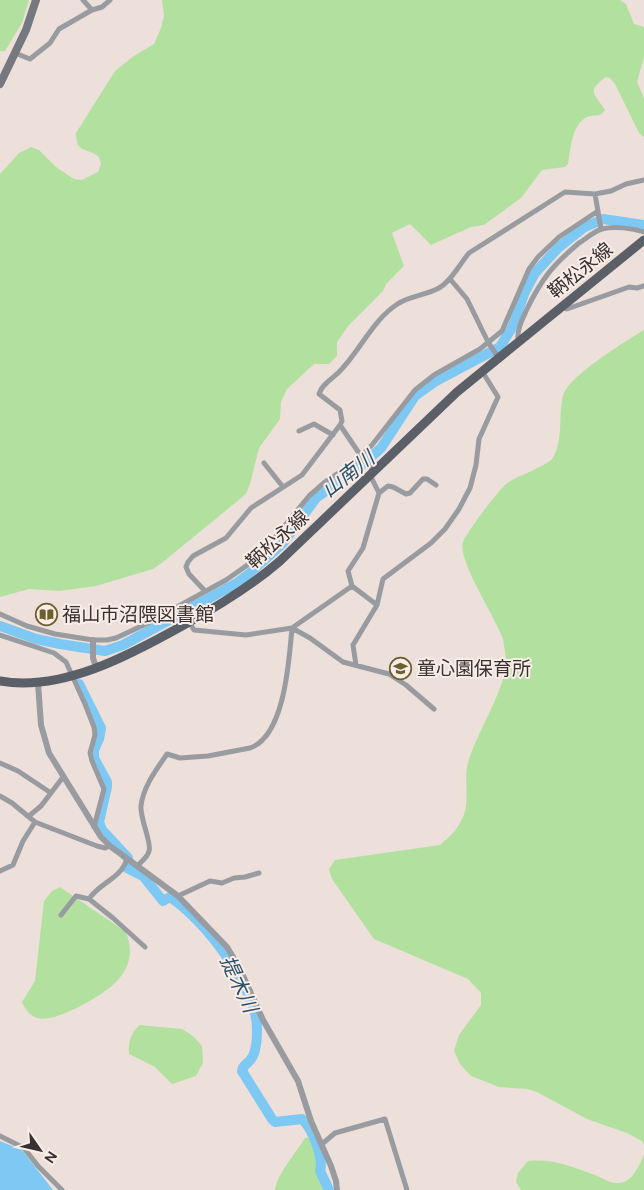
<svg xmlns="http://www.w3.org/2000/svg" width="644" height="1190" font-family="Figtree,'Noto Sans JP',sans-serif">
<rect width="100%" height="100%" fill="#eddfda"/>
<path fill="#b2e19f" d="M 0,0 L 29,0 L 22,23 L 5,51 L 0,51 Z
M 162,0 L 620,0 L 626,4 L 634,24 L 644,27 L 644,57 L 637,82 L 644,98 L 644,137 L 639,133 L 615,84 L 610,78 L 606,77 C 587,91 593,92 605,110 C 600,118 594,114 587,117 C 571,125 571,149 568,164 L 565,167 L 542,170 L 521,198 L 484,225 L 471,227 L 431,245 L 410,224 L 392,233 L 404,266 L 386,284 L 383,291 L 349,325 L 337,342 L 337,356 L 329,364 L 314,364 L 287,389 L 281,402 L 280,419 L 259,448 L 250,484 L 246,494 L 163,562 L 153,569 L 96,586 L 59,591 L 29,589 L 0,597 L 0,174 L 19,153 L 31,147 L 39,150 L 56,167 L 74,179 L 82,180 L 98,172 L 101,164 L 99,157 C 87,147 76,154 76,133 L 115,71 L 134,56 L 154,44 L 161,28 L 164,15 Z
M 644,330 L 644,1145 L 642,1141 L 627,1133 L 587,1119 L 537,1092 L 527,1089 L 499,1087 L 471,1076 L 460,1064 L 454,1051 L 459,1035 L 481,1005 L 481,993 L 468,979 L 374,939 L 332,879 L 329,869 L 335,860 L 440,845 C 449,838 457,830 462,819 C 471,802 463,781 468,763 C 475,735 509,684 506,658 C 505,652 504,645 503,639 C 496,618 457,560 463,542 C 467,532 500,487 509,482 C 518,476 546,466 552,459 C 564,442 558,415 563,396 C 567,377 626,341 644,330 Z
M 60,887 L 126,932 C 130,944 132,953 127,966 C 125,971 120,978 116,982 C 104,995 54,1024 37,1018 C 29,1015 25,1009 22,1002 L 35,981 L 44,901 L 52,891 Z
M 139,1025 L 182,1029 L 193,1036 L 202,1046 L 203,1063 L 196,1076 L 172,1084 L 155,1067 L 129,1054 C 128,1042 131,1034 139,1025 Z
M 313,1137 L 332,1190 L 275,1190 C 276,1176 297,1151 305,1138 Z
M 644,1154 L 644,1190 L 521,1190 L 516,1182 L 518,1173 L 528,1161 C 551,1158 574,1167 595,1175 C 602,1178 610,1183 617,1183 C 632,1184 640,1165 644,1154 Z"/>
<path fill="#7ec8f4" d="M 0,1141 L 22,1150 L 53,1190 L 0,1190 Z"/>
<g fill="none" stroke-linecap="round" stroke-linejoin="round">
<path stroke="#7ec8f4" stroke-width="10" d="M 0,626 L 36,639 L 60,644 L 105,651 L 123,645 L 237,583 L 250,573 L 283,543 L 316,498 L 360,467 L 381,448 L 415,396 L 436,381 L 500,347 L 513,326 L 524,294 L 535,273 L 558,248 L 583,228 L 603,219 L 644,225
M 79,684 L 101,728 L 99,739 L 94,750 L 94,758 L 107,782 L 107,787 L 99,822 L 102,830 L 128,858
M 128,867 L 127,868 L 143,876 L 163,901 L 170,897 C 204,919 257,988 257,1029 C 257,1037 256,1053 251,1059 C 248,1064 243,1064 242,1071 L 272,1119 L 275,1122 L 302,1119 C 312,1128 324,1158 320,1171 L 329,1190"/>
<path stroke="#989b9f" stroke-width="5" d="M 83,0 L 92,10 L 102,7 L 110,0
M 15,53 L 30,59 L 50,43 L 59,29 L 92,10
M 595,194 L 601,229
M 450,279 L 467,299 L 488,342 L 498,357
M 562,307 L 567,309 L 629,287 L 637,288 L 644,286
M 518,341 C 517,329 522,320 527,309 C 542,278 553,265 579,243 C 586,239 594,231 602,229 C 614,226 632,228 644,232
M 299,431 L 314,424 L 333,435
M 264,463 L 283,487
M 373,471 L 361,456 L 340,425 L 342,421 L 340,410 L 319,394 C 322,384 332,379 339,372 C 361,350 372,320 399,303 C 411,296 426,295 439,288 C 452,280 459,265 469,253 L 565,192 L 595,194 L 611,191 L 626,184 L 644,180
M 370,475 L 379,493 L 363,548 L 348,571 L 352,586 L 377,605
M 379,493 L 388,486 L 393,487 L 406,494 L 410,493 L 423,479 L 427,479 L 436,485
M 205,591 L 189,574 L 186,567 L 188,562 L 193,556 L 226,538 L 251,508 L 302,475 L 340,425
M 0,614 L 27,626 L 55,634 L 93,640 L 107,640 L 116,638 L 148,623 L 226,580 L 246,566 L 268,546 L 309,496 L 325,482 L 356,461 L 372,445 L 415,390 L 434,375 L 480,349 L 502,331 L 529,269 L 538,257 L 559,237 L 598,211
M 189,622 L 194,630 L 246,635 L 292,628 L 352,586
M 0,635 L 54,653 L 66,662 L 85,704 L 94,727 L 95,735 L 90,753 L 92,761 L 104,789 L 94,827
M 356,665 L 353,645 L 377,605 L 383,579 L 431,543 L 445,529 L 459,509 L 470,488 L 476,465 L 479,439 L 498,397 L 482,371
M 0,763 L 18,771 L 51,793 L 41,806 L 29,816
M 51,793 L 63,777
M 0,796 L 12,803 L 35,822 L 97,846 L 105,848 L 110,846
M 127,859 C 120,880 100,882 89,899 L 113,918 L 145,947
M 137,866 C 141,862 148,857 149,851 C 152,843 140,819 141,806 C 143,787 156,770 167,754 L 180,758 L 208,756 L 250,748 C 285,736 289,660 292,628 L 310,638 L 343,662 L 389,674 L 406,685 L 434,709
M 0,871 L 13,865 L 23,841 L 35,822
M 178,896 L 210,881 L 222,883 L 234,878 L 245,877 L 259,873
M 61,915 L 76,896 L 89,899
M 0,1136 L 24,1148 L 38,1166 L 62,1190
M 322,1144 L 335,1133 L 385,1119 L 407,1190"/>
<path stroke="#989b9f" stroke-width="6" d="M 93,640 L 93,658 L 96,667
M 38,683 L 41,725 L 49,753 L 101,837 L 110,846 L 178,896 L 227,947 L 240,969 L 263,1020 L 298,1081 L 311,1121 L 331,1166 L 336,1181 L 337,1190"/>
<path stroke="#75787f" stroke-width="8" d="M 0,84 L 26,30 L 36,0"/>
<path stroke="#5b6068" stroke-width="9" d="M 0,681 C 62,692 130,655 182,626 C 217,607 250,587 280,561 L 457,392 L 644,240"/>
</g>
<defs>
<symbol id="library-ring" viewBox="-11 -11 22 22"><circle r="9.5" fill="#faece7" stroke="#6c5f2c" stroke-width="1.5"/><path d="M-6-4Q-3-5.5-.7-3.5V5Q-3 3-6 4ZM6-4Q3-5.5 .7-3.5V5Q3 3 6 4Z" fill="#6c5f2c"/></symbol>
<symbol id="school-ring" viewBox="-11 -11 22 22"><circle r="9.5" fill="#faece7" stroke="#6c5f2c" stroke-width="1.5"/><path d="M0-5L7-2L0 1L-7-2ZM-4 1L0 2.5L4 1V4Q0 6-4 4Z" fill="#6c5f2c"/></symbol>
</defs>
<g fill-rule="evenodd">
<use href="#library-ring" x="34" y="602" width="25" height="25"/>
<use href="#school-ring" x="388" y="656" width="25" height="25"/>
</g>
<g text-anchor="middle" stroke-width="4" stroke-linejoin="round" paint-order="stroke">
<g font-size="19" fill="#373230" stroke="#faece7">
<text transform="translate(580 270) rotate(-39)" y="7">鞆松永線</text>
<text transform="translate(277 539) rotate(-42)" y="7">鞆松永線</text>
</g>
<g font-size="19" fill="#373230" stroke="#faece7" text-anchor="start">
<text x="62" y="621">福山市沼隈図書館</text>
<text x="417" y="675">童心園保育所</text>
</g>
<g font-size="20" font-style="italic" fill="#285168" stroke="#faece7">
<text transform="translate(348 474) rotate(-38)" y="7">山南川</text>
<text transform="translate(239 984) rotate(65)" y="7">提木川</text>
</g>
</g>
<g transform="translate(40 1150) rotate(124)" stroke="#faece7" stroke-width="4" paint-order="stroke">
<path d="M0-4L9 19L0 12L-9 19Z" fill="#373230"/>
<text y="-8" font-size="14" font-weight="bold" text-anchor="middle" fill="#373230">N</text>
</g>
</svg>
